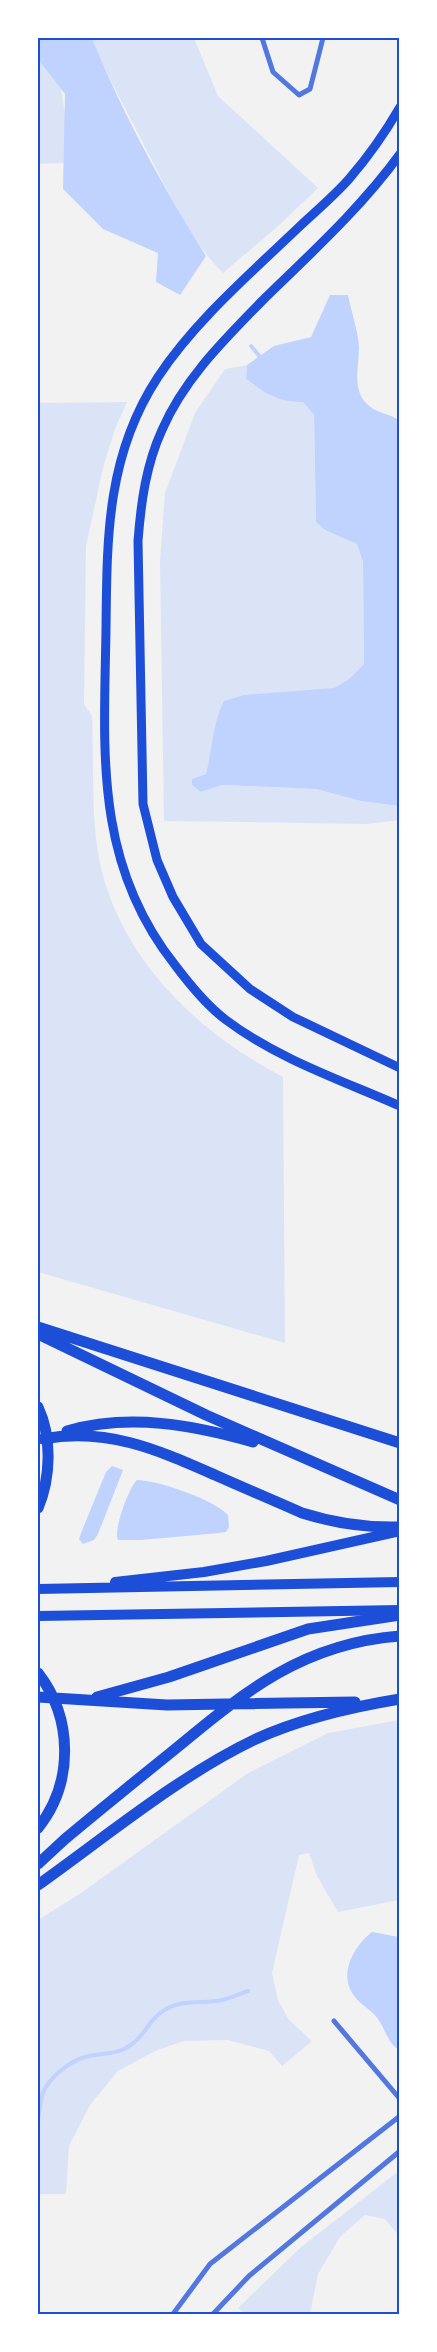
<svg xmlns="http://www.w3.org/2000/svg" width="437" height="2352" font-family="Quicksand,sans-serif">
<rect width="100%" height="100%" fill="#f2f2f2"/>
<path fill="#dbe4f7" d="M 92,38 L 194,38 L 218,96 L 318,188 L 276,228 L 223,273 C 189,239 169,193 147,151 C 128,113 107,77 92,38 Z
M 38,62 L 40,62 L 61,89 L 66,121 L 85,153 L 63,163 L 38,164 Z
M 247,365 L 246,379 C 265,394 278,402 303,402 L 314,415 L 316,522 L 325,530 L 357,544 L 363,562 L 364,664 L 349,679 L 334,688 L 314,691 L 213,746 L 206,774 L 193,779 L 201,792 L 222,785 L 316,789 L 361,801 L 399,806 L 399,820 L 367,824 L 164,821 L 160,561 L 165,493 L 195,413 L 225,369 Z
M 127,402 L 115,429 L 103,468 L 86,546 L 84,704 L 92,716 C 94,761 91,809 98,853 C 115,954 196,1032 283,1077 L 285,1343 L 38,1272 L 38,403 Z
M 399,1720 L 399,1900 L 338,1912 L 317,1876 L 309,1853 L 299,1855 L 272,1973 L 278,2000 L 289,2020 L 312,2041 L 282,2066 L 269,2051 L 227,2040 L 184,2041 L 155,2051 L 118,2071 L 90,2105 L 69,2146 L 66,2194 L 38,2194 L 38,1920 L 81,1893 L 248,1773 L 328,1733 Z
M 400,2170 L 399,2236 L 385,2219 L 365,2215 L 340,2237 L 318,2274 L 310,2314 L 245,2314 L 238,2308 L 301,2247 Z"/>
<path fill="#bfd3fe" d="M 38,38 L 92,38 C 122,113 163,187 206,256 L 180,295 L 156,282 L 158,253 L 103,229 L 63,189 L 65,94 L 40,62 L 38,62 Z
M 330,295 L 348,295 C 351,311 358,330 359,347 C 359,365 352,388 366,403 C 375,413 388,413 399,420 L 399,806 L 361,801 L 316,789 L 222,785 L 201,792 L 192,785 L 192,779 L 206,774 C 212,751 213,721 224,701 L 244,695 L 334,688 L 349,679 L 364,664 L 363,562 L 357,544 L 325,530 L 316,522 L 314,415 L 303,402 C 278,402 266,394 246,379 L 247,365 L 274,346 L 311,337 Z
M 112,1466 L 123,1470 L 98,1534 L 94,1540 L 83,1544 L 79,1539 L 81,1533 L 106,1472 Z
M 137,1480 C 157,1480 215,1500 228,1515 L 229,1527 L 226,1532 L 219,1533 L 141,1540 L 118,1540 C 113,1531 129,1487 137,1480 Z
M 372,1932 L 399,1937 L 399,2050 C 389,2044 386,2032 380,2022 C 374,2011 362,2006 355,1997 C 337,1975 354,1946 372,1932 Z"/>
<g fill="none" stroke-linecap="round" stroke-linejoin="round">
<path stroke="#bfd3fe" stroke-width="4" d="M 251,346 L 262,359
M 38,2119 C 40,2111 40,2101 43,2093 C 49,2077 72,2059 89,2056 C 103,2053 113,2055 126,2048 C 145,2038 148,2019 166,2009 C 183,1999 204,2004 222,2000 C 231,1998 239,1994 248,1991"/>
<path stroke="#5277de" stroke-width="5" d="M 262,38 L 273,72 L 299,95 L 310,89 L 323,38
M 334,2021 L 400,2099
M 173,2314 L 210,2264 L 400,2116
M 213,2314 L 249,2276 L 400,2151"/>
<path stroke="#1d4ed8" stroke-width="9" d="M 400,107 C 385,133 368,157 349,179 C 334,196 316,211 299,227 C 251,273 195,321 158,377 C 106,456 107,539 106,630 C 104,752 94,863 175,965 C 190,985 206,1005 226,1020 C 278,1059 341,1080 400,1106
M 400,154 C 361,208 309,255 262,301 C 224,340 184,379 162,430 C 146,465 141,502 138,541 L 143,804 L 157,860 L 173,897 L 201,944 L 250,989 L 293,1017 L 400,1068"/>
<path stroke="#1d4ed8" stroke-width="10" d="M 115,1582 L 204,1572 L 266,1561 L 400,1531
M 38,1589 L 400,1582
M 38,1616 L 400,1610"/>
<path stroke="#1d4ed8" stroke-width="11" d="M 38,1327 L 400,1443
M 38,1334 L 206,1415 L 400,1500
M 38,1407 C 52,1437 51,1477 38,1508
M 67,1431 C 129,1413 193,1425 253,1442
M 43,1439 C 107,1427 158,1450 215,1475 C 244,1488 273,1500 302,1513 C 334,1523 366,1528 400,1527
M 38,1673 C 73,1718 74,1783 38,1828
M 38,1697 L 167,1705 L 355,1702
M 97,1697 L 169,1677 L 308,1629 L 400,1615
M 38,1864 L 65,1839 C 101,1809 138,1779 174,1750 C 245,1691 304,1643 400,1636
M 38,1885 C 107,1836 180,1775 256,1739 C 302,1718 351,1707 400,1699"/>
</g>
<rect width="437" height="2352" fill="none" stroke="#ffffff" stroke-width="78"/>
<rect x="39" y="39" width="359" height="2274" fill="none" stroke="#1d4ed8" stroke-width="2"/>
</svg>
